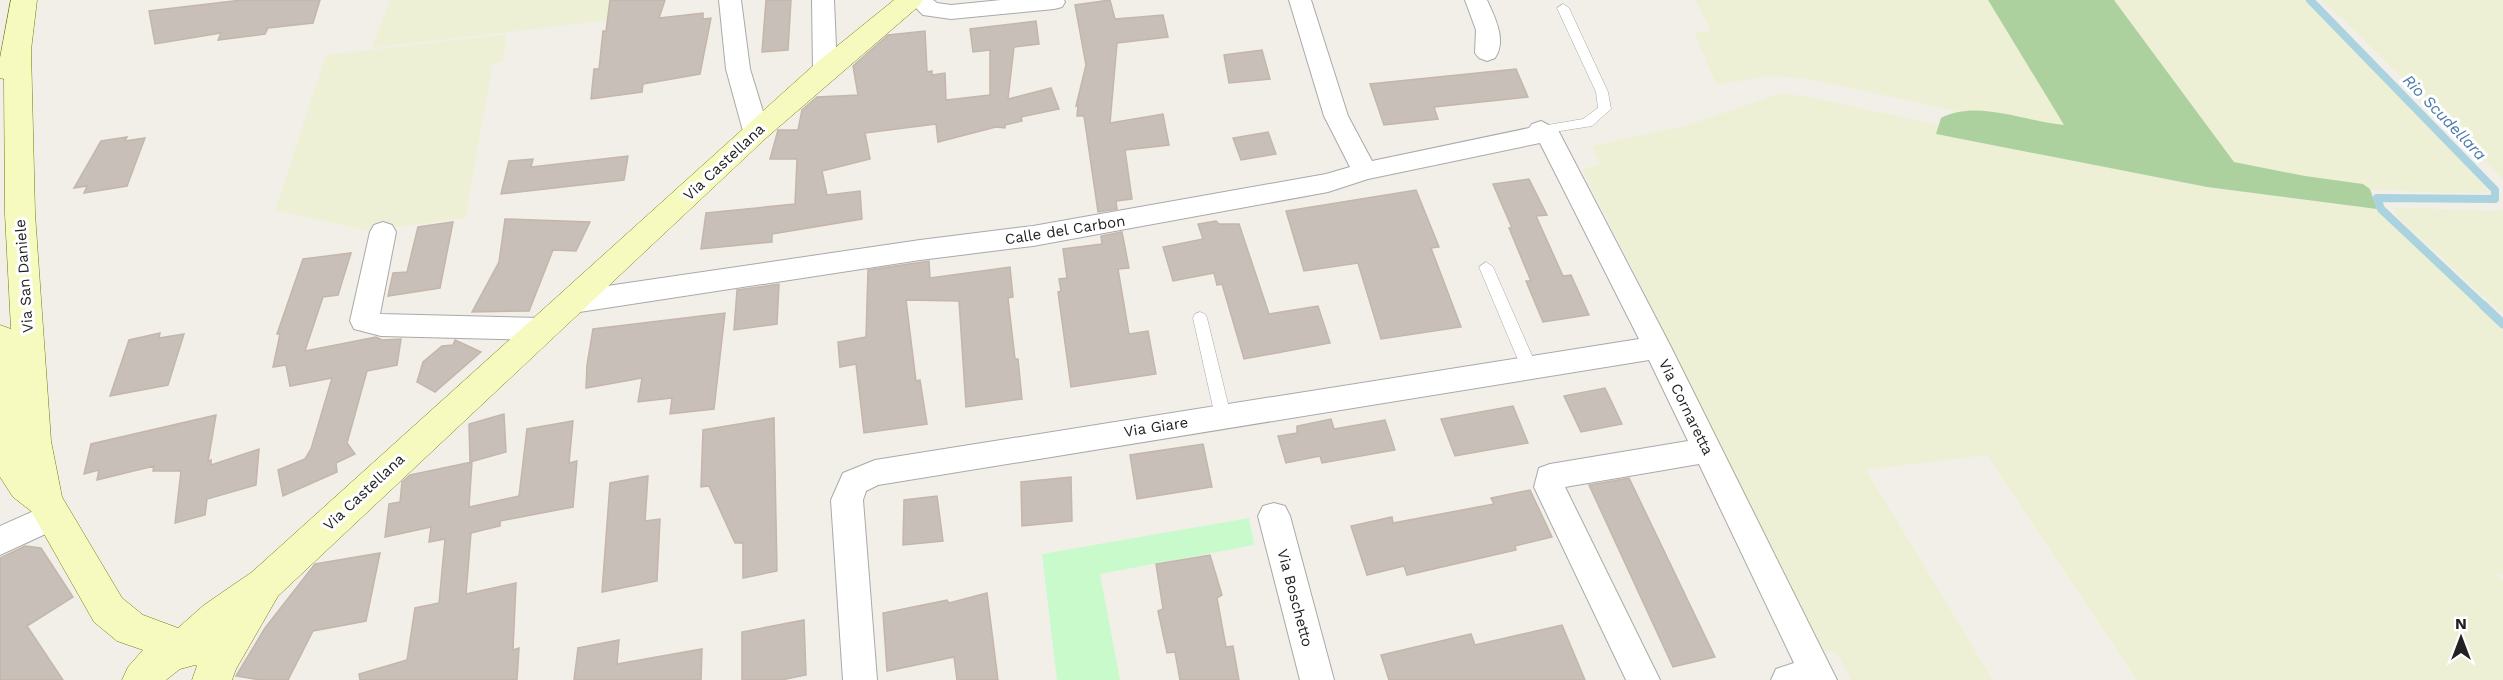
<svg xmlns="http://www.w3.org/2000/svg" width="2503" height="680" font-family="'Work Sans',sans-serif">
<rect width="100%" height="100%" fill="#f2efe9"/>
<path fill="#eef0d5" d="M 390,0 L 614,0 L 610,20 L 372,48 Z
M 1695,0 L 1988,0 L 2065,126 L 1990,113 L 1955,111 L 1804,78 L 1768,76 L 1717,85 L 1694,33 L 1711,31 Z
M 2114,0 L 2305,0 L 2449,147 L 2490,193 L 2438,193 L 2370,189 L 2363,184 L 2305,176 L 2234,162 Z
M 2321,0 L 2503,0 L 2503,179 L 2348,24 Z
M 506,34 L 503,62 L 493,63 L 465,218 L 370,231 L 275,210 L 326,55 Z
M 1781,93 L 1804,96 L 1939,125 L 1937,134 L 2207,187 L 2377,209 L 2503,329 L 2503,574 L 2497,575 L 2503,582 L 2503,680 L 2137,680 L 1987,455 L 1866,470 L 1993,680 L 1851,680 L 1837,653 L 1824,651 L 1582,169 L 1600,164 L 1592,146 L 1688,125 Z
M 2393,207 L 2493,211 L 2503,209 L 2503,314 L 2397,217 Z"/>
<path fill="#add19e" d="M 1988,0 L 2114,0 L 2234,162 L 2305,176 L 2363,184 L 2370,189 L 2377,209 L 2207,187 L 1936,134 L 1941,118 C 1977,99 2026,122 2064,125 Z"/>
<path fill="#c8facc" d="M 1249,518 L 1254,545 L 1100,574 L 1120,680 L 1057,680 L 1042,554 Z"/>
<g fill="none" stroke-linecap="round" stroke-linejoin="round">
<path stroke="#aad3df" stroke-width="8" d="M 2310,0 L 2495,190 L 2495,199 L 2377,198 L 2381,209 L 2484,306"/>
<path stroke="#aad3df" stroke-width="9" d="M 2483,305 L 2503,324"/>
</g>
<path fill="#c7bfb8" stroke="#c4b6ab" stroke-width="1.5" d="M 242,0 L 320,0 L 313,23 L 268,28 L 265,34 L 218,40 L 221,33 L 155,44 L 149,11 Z
M 610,0 L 665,0 L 659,18 L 703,13 L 703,19 L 711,18 L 700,74 L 643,84 L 642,92 L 591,99 L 594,69 L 599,69 L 603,31 L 606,31 Z
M 766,0 L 791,0 L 788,50 L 762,52 Z
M 1110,0 L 1115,19 L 1163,15 L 1168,37 L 1117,43 L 1110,123 L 1163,114 L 1169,145 L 1125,150 L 1132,199 L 1116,201 L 1117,209 L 1098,212 L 1084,116 L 1077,116 L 1078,105 L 1076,106 L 1086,65 L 1075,5 Z
M 1036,21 L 1039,44 L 1014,47 L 1008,99 L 1051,88 L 1059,109 L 1021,117 L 1022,121 L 1005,125 L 1005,128 L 996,127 L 938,142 L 936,124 L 865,133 L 870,159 L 822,171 L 827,195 L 860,191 L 862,219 L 772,234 L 772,242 L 701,249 L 706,213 L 795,204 L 797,159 L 770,159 L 778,130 L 798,130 L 802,110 L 817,97 L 858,95 L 853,66 L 888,35 L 925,31 L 927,72 L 932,71 L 932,75 L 945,73 L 946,100 L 990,95 L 990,50 L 973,52 L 970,29 Z
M 1262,50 L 1270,79 L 1229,83 L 1224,55 Z
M 1516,69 L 1528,97 L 1434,107 L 1438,119 L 1384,125 L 1370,84 Z
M 1268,132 L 1276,154 L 1241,160 L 1233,138 Z
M 127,137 L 125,141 L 145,138 L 127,186 L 84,193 L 87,186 L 74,188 L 101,141 Z
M 628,156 L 624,180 L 501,194 L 509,161 L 533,159 L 531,167 Z
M 1529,179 L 1547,215 L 1536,216 L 1563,276 L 1571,275 L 1589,315 L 1543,322 L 1526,281 L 1531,281 L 1509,228 L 1512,228 L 1493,184 Z
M 1416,190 L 1439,247 L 1431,248 L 1461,327 L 1381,339 L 1358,263 L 1304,271 L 1286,211 Z
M 505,219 L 590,222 L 576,251 L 553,250 L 529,311 L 472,312 L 499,262 Z
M 1216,221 L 1219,224 L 1239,224 L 1269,314 L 1318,306 L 1330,343 L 1244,359 L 1222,284 L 1217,285 L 1214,273 L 1173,281 L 1163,247 L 1203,239 L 1198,224 Z
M 453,222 L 440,288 L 388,296 L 393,273 L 407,272 L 418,227 Z
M 1122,232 L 1129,268 L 1118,269 L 1129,334 L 1148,331 L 1156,374 L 1071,387 L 1058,292 L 1061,291 L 1059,279 L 1067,278 L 1063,249 L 1102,244 L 1101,236 Z
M 351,253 L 338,295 L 323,297 L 305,351 L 376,337 L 382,340 L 401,339 L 397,365 L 367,371 L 347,443 L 355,454 L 336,463 L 337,472 L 283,496 L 278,470 L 305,459 L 311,449 L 332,378 L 290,386 L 286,365 L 273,367 L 280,334 L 277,334 L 303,259 Z
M 929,261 L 930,278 L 1010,267 L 1013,297 L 1008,298 L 1015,359 L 1018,359 L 1022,399 L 966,407 L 959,301 L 906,300 L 916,381 L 920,380 L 927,424 L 864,433 L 856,364 L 840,367 L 838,342 L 866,337 L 868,270 Z
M 779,284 L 777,324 L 734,330 L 737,290 Z
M 725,313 L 714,409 L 670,414 L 672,398 L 638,402 L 642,378 L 586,388 L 587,365 L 593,329 Z
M 160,333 L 159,338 L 184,334 L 168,385 L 110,396 L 129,340 Z
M 455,340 L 481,352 L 435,392 L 417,382 L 423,362 L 442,346 L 453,345 Z
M 1605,388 L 1622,424 L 1581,432 L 1564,396 Z
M 1513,406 L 1528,443 L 1455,456 L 1441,419 Z
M 504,414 L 506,452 L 470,462 L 469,424 Z
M 216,415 L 208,462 L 211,460 L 211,465 L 259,449 L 256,485 L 207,499 L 205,515 L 175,523 L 181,471 L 153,471 L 154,466 L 97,480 L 99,470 L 84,474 L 91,444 Z
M 774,418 L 777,571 L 743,578 L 743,543 L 735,543 L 709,486 L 701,487 L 703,430 Z
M 1331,419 L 1334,429 L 1385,420 L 1395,450 L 1322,463 L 1320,456 L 1286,463 L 1278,436 L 1297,433 L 1297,426 Z
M 573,421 L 569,463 L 577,461 L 573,507 L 500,521 L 500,526 L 471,533 L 466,594 L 516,583 L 513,650 L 519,648 L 517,680 L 360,680 L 359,674 L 407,660 L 415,608 L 439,603 L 445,539 L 429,542 L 431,527 L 385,537 L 389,504 L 400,502 L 402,482 L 410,475 L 472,462 L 469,507 L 519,496 L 527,429 Z
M 1203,444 L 1212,487 L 1137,499 L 1130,455 Z
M 648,476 L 645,521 L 660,519 L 657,581 L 602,592 L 610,483 Z
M 1071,477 L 1072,521 L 1022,526 L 1021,482 Z
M 1629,478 L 1715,657 L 1673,667 L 1589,485 Z
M 1530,490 L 1552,537 L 1515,546 L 1516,550 L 1407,575 L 1404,566 L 1367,575 L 1351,526 L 1392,517 L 1393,523 L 1494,504 L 1491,498 Z
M 937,496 L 943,541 L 903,545 L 904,500 Z
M 25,546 L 41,548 L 73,597 L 27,626 L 63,680 L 0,680 L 0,558 Z
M 380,553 L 366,621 L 313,631 L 288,680 L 261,680 L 236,676 L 265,628 L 315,564 Z
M 1210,555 L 1222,595 L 1217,598 L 1226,647 L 1233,646 L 1239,680 L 1180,680 L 1175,652 L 1167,653 L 1158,611 L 1163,609 L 1156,564 Z
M 987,593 L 998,680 L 957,680 L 954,657 L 887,671 L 883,613 L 947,600 L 949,603 Z
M 804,620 L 806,675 L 781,680 L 742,680 L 742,632 Z
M 1562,625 L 1585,680 L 1389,680 L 1381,655 L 1471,634 L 1475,645 Z
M 619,640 L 617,664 L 702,649 L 701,680 L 574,680 L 578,648 Z"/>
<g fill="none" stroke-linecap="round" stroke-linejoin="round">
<defs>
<path id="lane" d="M 1563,4 L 1569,8 L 1608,92 L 1611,109 L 1592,126 L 1541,134 L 1534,130 L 1536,127 L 1583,119 L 1598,108 L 1596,92 L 1557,8 Z
M 1486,262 L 1493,267 L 1537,367 L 1534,371 L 1524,371 L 1521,367 L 1479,267 Z
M 1200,312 L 1205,314 L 1207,318 L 1231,416 L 1229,420 L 1223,422 L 1217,420 L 1215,416 L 1193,318 L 1195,314 Z"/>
<path id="street" d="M 719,0 L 741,0 L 750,69 L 769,131 L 765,137 L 756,140 L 747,137 L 743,131 L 726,69 Z
M 812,0 L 834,0 L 837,70 L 833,76 L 825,78 L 817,76 L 813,70 Z
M 908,0 L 933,0 L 937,3 L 951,5 L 1001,0 L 1064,0 L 1065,2 L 1062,7 L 1054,9 L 951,19 L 923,15 Z
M 1289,0 L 1311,0 L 1348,116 L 1372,161 L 1529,128 L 1532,124 L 1541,121 L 1558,130 L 1671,347 L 1837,680 L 1771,680 L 1776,669 L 1794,663 L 1699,464 L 1565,487 L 1660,680 L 1626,680 L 1534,487 L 1539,468 L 1550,464 L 1688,441 L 1649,360 L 878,485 L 866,491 L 863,500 L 877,680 L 843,680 L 831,500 L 843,473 L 875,460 L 1639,339 L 1540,143 L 1368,179 L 1328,192 L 1033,246 L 920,260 L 573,313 L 563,309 L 559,302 L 563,295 L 573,291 L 920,240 L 1033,226 L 1326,174 L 1350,167 L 1324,116 Z
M 1465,0 L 1487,0 C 1495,18 1507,40 1495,58 L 1487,61 L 1479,58 L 1475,53 L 1476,30 Z
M 383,222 L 392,225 L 396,232 L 380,314 L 543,318 L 553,321 L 557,329 L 553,337 L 543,340 L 381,336 L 354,329 L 350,321 L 370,232 L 374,225 Z
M 54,502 L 65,505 L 70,515 L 65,525 L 0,555 L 0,526 Z
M 1274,503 L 1285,506 L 1290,516 L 1334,680 L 1300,680 L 1258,516 L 1263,506 Z"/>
<path id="secondary" d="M 11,0 L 37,0 L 31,50 L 35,214 L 51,441 L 62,497 L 122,598 L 143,615 L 178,628 L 204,605 L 252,572 L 815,64 L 894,0 L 923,0 L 919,6 L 766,138 L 278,596 L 236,669 L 232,680 L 192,680 L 197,666 L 195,665 L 180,669 L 166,680 L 122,680 L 128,667 L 143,650 L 117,641 L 94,622 L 31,511 L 13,497 L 0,477 L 0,325 L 11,329 L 5,214 L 4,79 L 0,78 L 0,58 Z"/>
</defs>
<use href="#lane" stroke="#a9a9a9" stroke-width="1"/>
<use href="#street" stroke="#a9a9a9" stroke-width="2"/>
<use href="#secondary" stroke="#707d05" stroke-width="1"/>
<use href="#lane" fill="#fff" fill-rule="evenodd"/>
<use href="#street" fill="#fff" fill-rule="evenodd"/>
<use href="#secondary" fill="#f7fabf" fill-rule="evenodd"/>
</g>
<g text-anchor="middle" stroke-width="6" stroke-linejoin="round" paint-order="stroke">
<g font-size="15" fill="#222" stroke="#fff">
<text transform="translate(724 162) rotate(-43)" y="5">Via Castellana</text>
<text transform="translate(1065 230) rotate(-9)" y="5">Calle del Carbon</text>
<text transform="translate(24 276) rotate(-94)" y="5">Via San Daniele</text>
<text transform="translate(1686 407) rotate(64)" y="5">Via Cornaretta</text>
<text transform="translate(1156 427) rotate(-9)" y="5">Via Giare</text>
<text transform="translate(364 492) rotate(-43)" y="5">Via Castellana</text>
<text transform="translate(1295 598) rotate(75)" y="5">Via Boschetto</text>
</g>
<g font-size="16" font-style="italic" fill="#4a7aab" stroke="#fff">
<text transform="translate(2445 117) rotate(46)" y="6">Rio Scudellara</text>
</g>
</g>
<g transform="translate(2461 638)" stroke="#ffffff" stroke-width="4.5" paint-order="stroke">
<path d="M0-4.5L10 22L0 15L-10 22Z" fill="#222222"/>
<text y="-9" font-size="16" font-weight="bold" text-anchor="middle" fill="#222222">N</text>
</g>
</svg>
